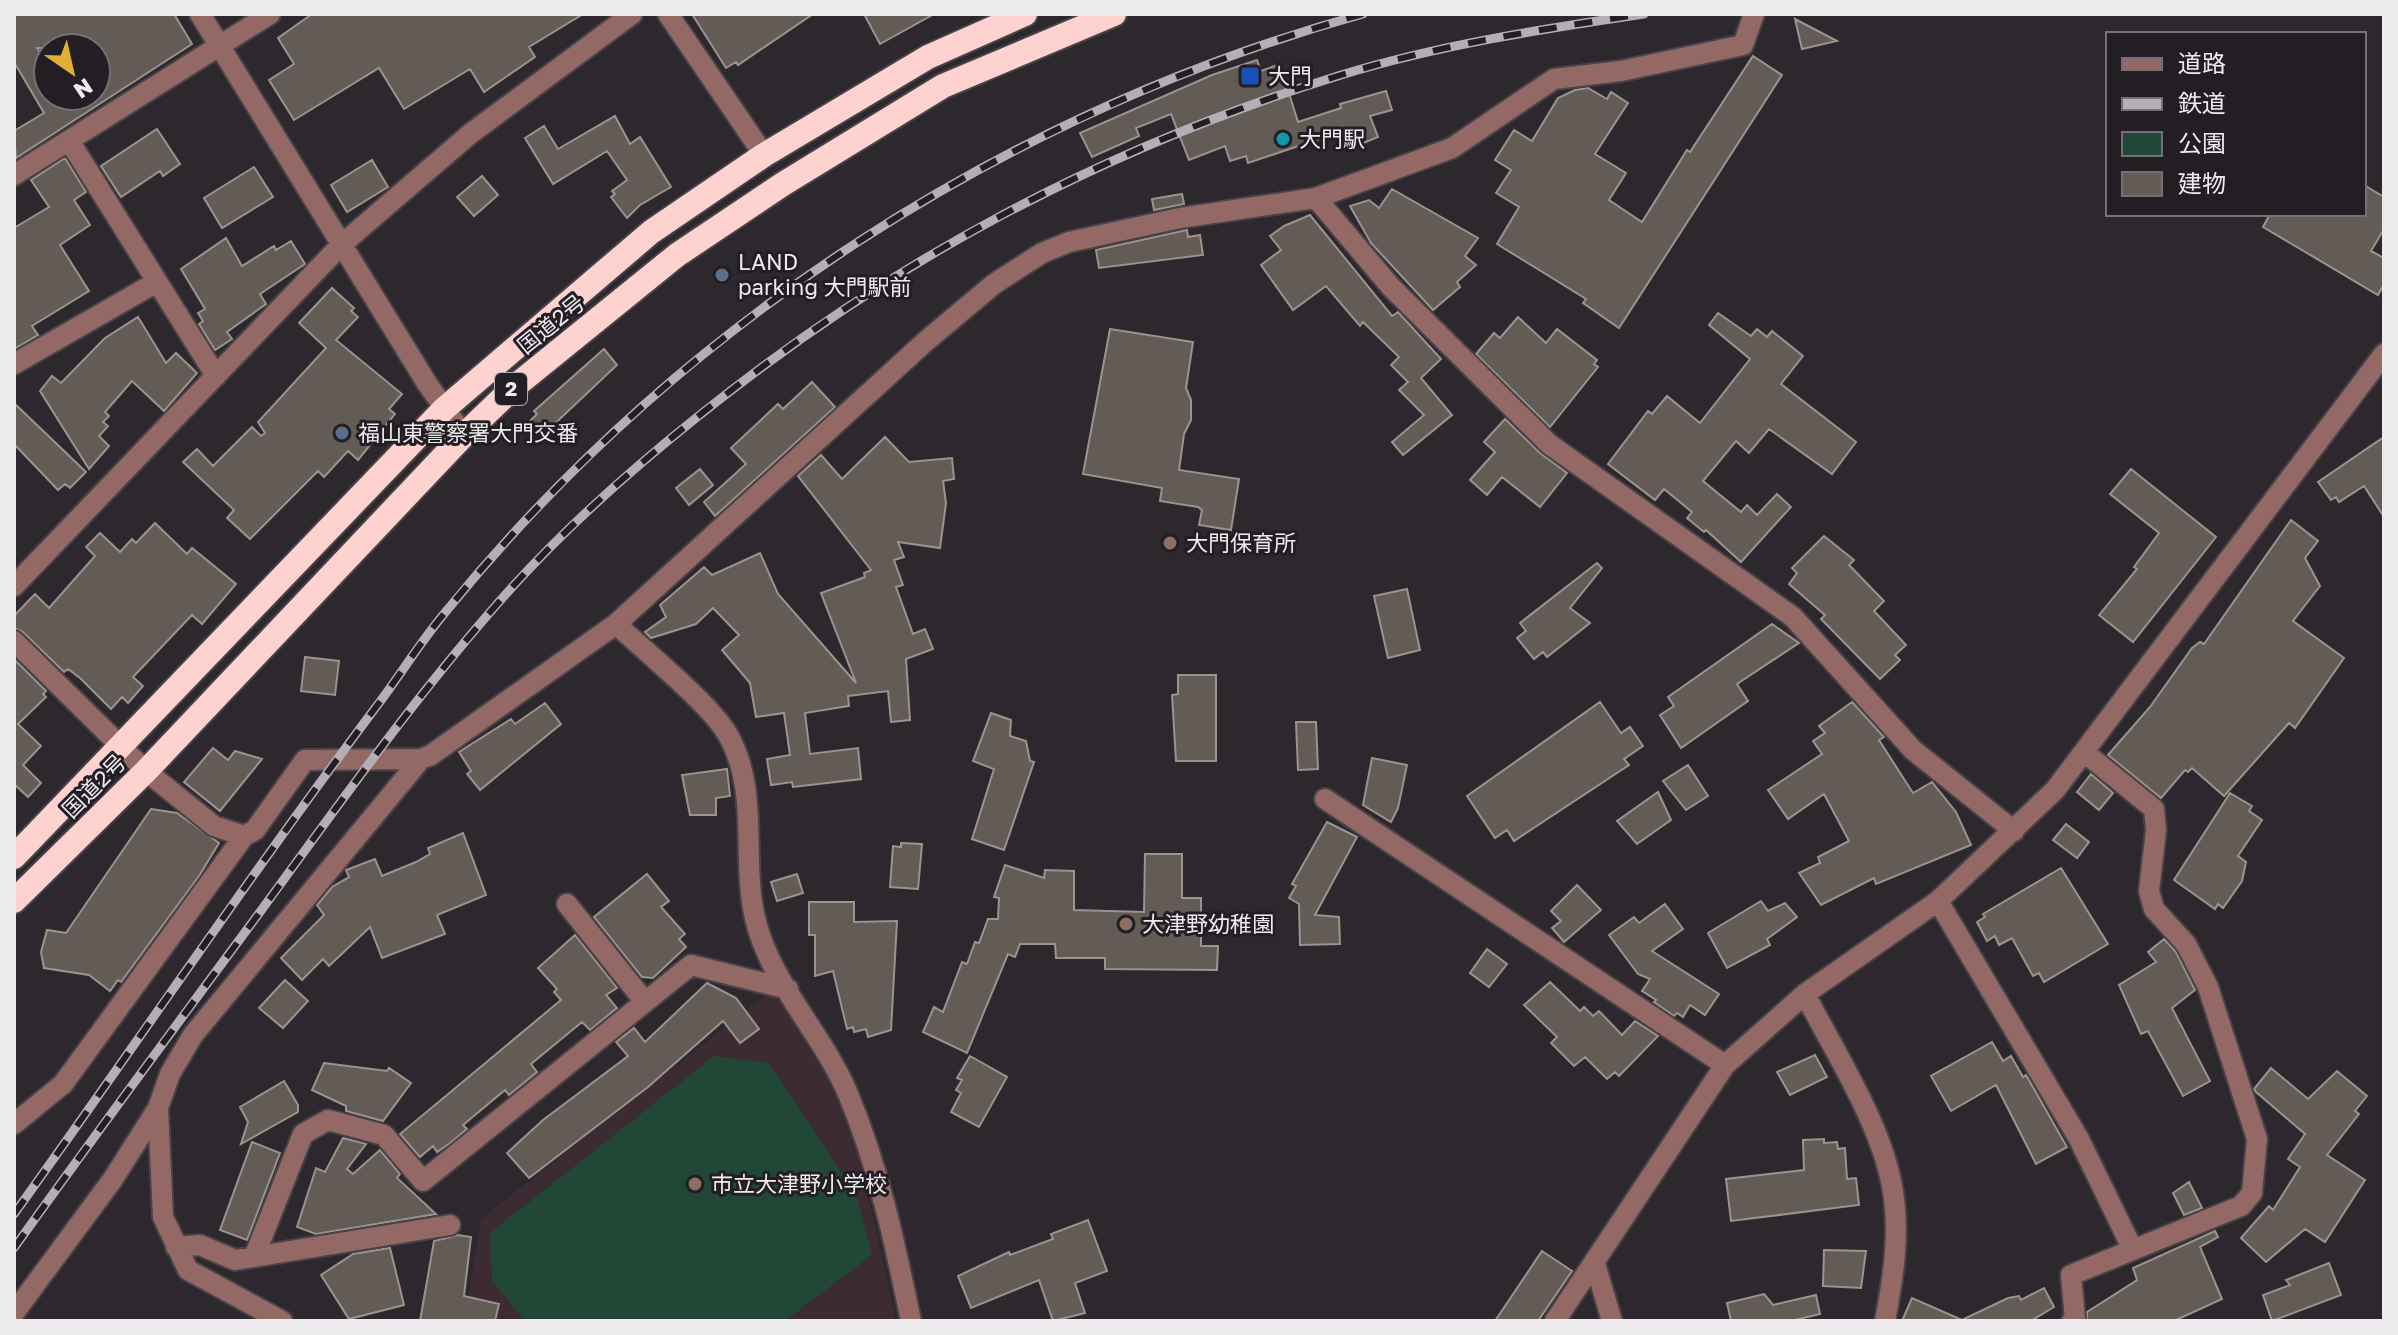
<svg xmlns="http://www.w3.org/2000/svg" width="2398" height="1335" font-family="'Golos Text','Noto Sans JP',sans-serif">
<rect width="100%" height="100%" fill="#2c282e"/>
<path fill="#3d2b34" d="M 767,994 L 781,1000 L 830,1083 L 858,1149 L 896,1321 L 464,1321 L 481,1219 Z"/>
<path fill="#214736" d="M 714,1056 L 769,1063 L 856,1194 L 872,1255 L 785,1321 L 525,1321 L 492,1281 L 490,1233 Z"/>
<path fill="#635b56" stroke="#9c938e" stroke-width="2" fill-rule="evenodd" d="M 14,14 L 174,14 L 192,44 L 16,158 L 14,131 L 44,113 L 14,62 ZM 37,48 L 96,48 L 96,96 L 48,96 L 48,65 Z
M 312,14 L 583,14 L 529,47 L 535,57 L 484,92 L 470,69 L 404,109 L 379,68 L 294,120 L 269,80 L 294,64 L 278,38 Z
M 692,14 L 813,14 L 738,65 L 736,62 L 726,68 Z
M 864,14 L 934,14 L 880,44 Z
M 1795,19 L 1837,41 L 1802,49 Z
M 1753,56 L 1782,75 L 1619,328 L 1583,303 L 1586,299 L 1497,244 L 1519,207 L 1496,193 L 1511,170 L 1495,160 L 1514,130 L 1532,141 L 1558,98 L 1575,90 L 1588,88 L 1607,99 L 1611,92 L 1628,103 L 1595,154 L 1626,173 L 1609,200 L 1642,222 L 1687,150 L 1690,152 Z
M 1257,60 L 1261,71 L 1280,64 L 1298,122 L 1341,108 L 1340,104 L 1386,91 L 1392,110 L 1370,116 L 1378,137 L 1359,145 L 1352,128 L 1248,163 L 1246,156 L 1230,161 L 1225,146 L 1189,160 L 1171,114 L 1136,128 L 1139,136 L 1092,157 L 1080,133 L 1212,75 Z
M 615,116 L 630,144 L 640,137 L 671,187 L 640,205 L 627,218 L 611,197 L 615,194 L 612,191 L 627,180 L 607,151 L 553,184 L 525,138 L 544,126 L 558,149 Z
M 157,129 L 180,164 L 163,176 L 160,171 L 121,197 L 101,166 Z
M 65,158 L 86,192 L 74,200 L 90,225 L 60,245 L 89,291 L 32,326 L 38,335 L 14,349 L 14,228 L 49,207 L 31,180 Z
M 372,160 L 388,187 L 347,212 L 331,185 Z
M 254,167 L 273,197 L 222,228 L 204,198 Z
M 482,176 L 498,195 L 474,216 L 457,197 Z
M 2364,185 L 2384,197 L 2384,229 L 2371,251 L 2384,258 L 2384,284 L 2378,295 L 2263,227 L 2270,214 L 2364,214 Z
M 1392,189 L 1478,238 L 1465,256 L 1476,265 L 1457,282 L 1460,287 L 1433,310 L 1371,243 L 1350,206 L 1369,200 L 1379,208 Z
M 1182,194 L 1184,204 L 1154,210 L 1152,199 Z
M 1310,215 L 1392,316 L 1398,312 L 1441,359 L 1421,378 L 1452,415 L 1403,455 L 1392,442 L 1424,415 L 1399,390 L 1408,382 L 1391,365 L 1399,357 L 1363,322 L 1360,326 L 1326,286 L 1293,310 L 1261,265 L 1281,250 L 1270,236 L 1284,226 Z
M 1187,230 L 1188,237 L 1200,235 L 1203,255 L 1099,268 L 1096,250 Z
M 226,238 L 242,266 L 274,246 L 276,250 L 291,241 L 305,264 L 260,294 L 266,304 L 227,332 L 232,339 L 215,350 L 199,324 L 203,321 L 198,313 L 205,309 L 181,269 Z
M 332,288 L 354,308 L 351,311 L 358,317 L 336,340 L 402,394 L 389,409 L 395,414 L 358,460 L 348,451 L 324,477 L 318,471 L 250,539 L 227,518 L 234,510 L 183,462 L 197,449 L 213,466 L 252,427 L 261,436 L 265,433 L 258,422 L 326,348 L 299,323 Z
M 1718,313 L 1751,336 L 1757,329 L 1767,337 L 1772,331 L 1803,356 L 1781,384 L 1856,442 L 1832,474 L 1769,429 L 1749,453 L 1736,441 L 1703,481 L 1741,512 L 1747,505 L 1757,515 L 1777,494 L 1791,507 L 1741,562 L 1706,530 L 1704,532 L 1687,518 L 1692,512 L 1664,489 L 1655,500 L 1608,464 L 1648,411 L 1652,414 L 1667,396 L 1700,423 L 1750,359 L 1709,325 Z
M 138,317 L 166,363 L 176,353 L 197,373 L 164,411 L 132,381 L 105,412 L 109,416 L 103,422 L 108,426 L 99,436 L 109,446 L 89,469 L 40,391 L 52,376 L 61,383 L 105,338 Z
M 1518,317 L 1546,343 L 1557,329 L 1597,360 L 1594,364 L 1598,367 L 1550,427 L 1476,354 L 1494,333 L 1500,338 Z
M 1110,329 L 1193,342 L 1186,388 L 1191,400 L 1191,420 L 1184,434 L 1179,470 L 1239,479 L 1231,530 L 1199,525 L 1202,510 L 1198,507 L 1160,501 L 1162,488 L 1083,474 Z
M 604,349 L 617,365 L 545,433 L 523,428 L 537,414 L 534,411 Z
M 812,382 L 835,407 L 715,516 L 704,502 L 746,464 L 731,448 L 778,404 L 783,409 Z
M 14,403 L 86,472 L 70,488 L 65,484 L 58,490 L 14,444 Z
M 1505,419 L 1540,453 L 1567,473 L 1540,507 L 1502,477 L 1487,495 L 1470,480 L 1495,452 L 1484,442 Z
M 885,437 L 909,462 L 952,458 L 954,479 L 943,481 L 946,503 L 940,548 L 898,542 L 904,557 L 894,560 L 903,585 L 896,587 L 913,634 L 925,629 L 933,649 L 906,659 L 910,720 L 891,722 L 888,691 L 848,696 L 849,706 L 805,713 L 810,754 L 858,748 L 861,779 L 793,787 L 792,782 L 771,785 L 767,759 L 790,755 L 784,713 L 756,717 L 750,683 L 722,650 L 739,635 L 713,608 L 696,624 L 651,638 L 645,632 L 666,617 L 660,605 L 704,567 L 712,575 L 760,553 L 778,594 L 856,683 L 821,593 L 865,577 L 864,573 L 871,570 L 798,476 L 821,455 L 842,479 Z
M 2384,437 L 2384,517 L 2364,486 L 2339,502 L 2336,497 L 2331,500 L 2318,482 Z
M 700,469 L 713,485 L 689,505 L 676,488 Z
M 2131,469 L 2216,537 L 2133,642 L 2099,615 L 2137,569 L 2134,567 L 2159,533 L 2110,494 Z
M 2291,520 L 2318,541 L 2305,558 L 2320,586 L 2293,621 L 2344,658 L 2295,728 L 2289,723 L 2224,796 L 2192,768 L 2188,772 L 2185,770 L 2161,798 L 2108,755 L 2150,707 L 2192,648 L 2200,642 L 2204,644 Z
M 155,523 L 187,554 L 192,548 L 236,584 L 202,624 L 192,615 L 133,677 L 143,686 L 128,703 L 122,697 L 111,709 L 80,678 L 68,669 L 64,672 L 23,632 L 14,628 L 14,616 L 35,594 L 49,608 L 95,556 L 86,547 L 100,533 L 120,552 L 132,539 L 136,543 Z
M 1824,536 L 1854,560 L 1849,565 L 1884,601 L 1874,611 L 1906,645 L 1895,655 L 1900,660 L 1880,679 L 1821,619 L 1825,615 L 1789,584 L 1797,573 L 1792,568 Z
M 1597,563 L 1602,568 L 1570,608 L 1590,623 L 1547,657 L 1543,652 L 1534,659 L 1517,638 L 1526,631 L 1520,623 Z
M 1407,589 L 1420,650 L 1388,658 L 1374,596 Z
M 1772,624 L 1799,643 L 1737,684 L 1748,701 L 1681,748 L 1660,715 L 1674,706 L 1668,697 Z
M 305,657 L 339,661 L 335,695 L 301,691 Z
M 14,659 L 46,691 L 43,694 L 46,697 L 18,724 L 41,746 L 23,765 L 41,783 L 28,797 L 14,784 Z
M 1178,675 L 1216,675 L 1216,761 L 1176,761 L 1172,695 L 1178,694 Z
M 1600,702 L 1621,733 L 1630,727 L 1643,746 L 1624,759 L 1629,765 L 1514,841 L 1507,830 L 1495,838 L 1467,796 Z
M 1852,702 L 1884,737 L 1879,740 L 1913,793 L 1932,782 L 1956,812 L 1971,845 L 1876,884 L 1874,878 L 1821,905 L 1799,873 L 1820,863 L 1818,857 L 1849,841 L 1824,794 L 1788,819 L 1768,790 L 1822,754 L 1813,741 L 1825,733 L 1819,726 Z
M 545,703 L 561,724 L 480,790 L 467,774 L 471,771 L 459,752 L 511,719 L 515,724 Z
M 991,713 L 1011,720 L 1010,736 L 1026,741 L 1030,761 L 1034,762 L 1004,850 L 972,839 L 994,769 L 973,761 Z
M 1296,722 L 1316,722 L 1318,769 L 1298,770 Z
M 213,748 L 228,760 L 235,751 L 262,759 L 220,811 L 184,782 Z
M 1372,758 L 1407,765 L 1398,808 L 1391,822 L 1363,805 Z
M 1688,765 L 1708,796 L 1686,810 L 1663,781 Z
M 727,769 L 730,796 L 716,798 L 716,815 L 690,815 L 682,775 Z
M 2091,774 L 2113,793 L 2099,810 L 2077,792 Z
M 1658,792 L 1671,820 L 1637,844 L 1617,821 Z
M 2230,793 L 2252,806 L 2249,811 L 2262,820 L 2238,856 L 2246,862 L 2242,881 L 2223,908 L 2218,904 L 2215,909 L 2174,880 Z
M 151,809 L 177,813 L 219,843 L 199,876 L 121,982 L 118,980 L 110,991 L 89,975 L 44,968 L 41,952 L 47,930 L 66,933 Z
M 1327,822 L 1357,837 L 1315,915 L 1339,917 L 1340,944 L 1300,945 L 1299,904 L 1289,898 L 1296,886 L 1292,884 Z
M 2066,824 L 2089,842 L 2077,858 L 2053,840 Z
M 463,833 L 486,895 L 437,915 L 445,934 L 382,958 L 370,927 L 329,966 L 323,959 L 302,980 L 281,958 L 324,915 L 317,905 L 332,887 L 349,877 L 346,870 L 375,859 L 382,876 L 416,862 L 430,854 L 428,848 Z
M 901,843 L 922,844 L 918,889 L 890,887 L 893,846 L 901,847 Z
M 1145,854 L 1182,854 L 1182,898 L 1201,898 L 1201,946 L 1218,946 L 1217,970 L 1105,969 L 1105,958 L 1056,958 L 1055,944 L 1020,944 L 1015,957 L 1008,954 L 967,1053 L 923,1032 L 934,1007 L 943,1012 L 962,962 L 967,964 L 975,942 L 979,943 L 988,919 L 998,919 L 999,898 L 994,897 L 1005,865 L 1044,878 L 1045,870 L 1074,871 L 1074,910 L 1144,912 Z
M 2061,868 L 2108,944 L 2044,982 L 2039,973 L 2033,976 L 2012,938 L 1999,945 L 1995,936 L 1987,941 L 1977,922 L 1985,917 L 1983,914 Z
M 647,874 L 669,901 L 661,907 L 685,934 L 679,939 L 686,947 L 653,978 L 642,977 L 594,917 Z
M 797,874 L 803,893 L 777,901 L 771,882 Z
M 1577,885 L 1601,910 L 1564,942 L 1552,928 L 1561,921 L 1551,911 Z
M 1761,901 L 1768,911 L 1785,903 L 1797,917 L 1767,939 L 1770,945 L 1727,968 L 1708,933 Z
M 809,902 L 854,902 L 854,922 L 897,921 L 891,1030 L 868,1037 L 866,1029 L 854,1032 L 853,1027 L 847,1029 L 833,971 L 815,976 L 815,935 L 809,935 Z
M 1665,904 L 1683,929 L 1652,951 L 1719,994 L 1705,1015 L 1690,1005 L 1683,1017 L 1677,1013 L 1674,1016 L 1654,1002 L 1656,1000 L 1642,991 L 1650,979 L 1638,974 L 1609,935 L 1634,917 L 1639,923 Z
M 575,935 L 617,988 L 606,995 L 617,1008 L 590,1030 L 582,1022 L 531,1064 L 537,1072 L 509,1095 L 505,1090 L 463,1125 L 467,1129 L 449,1144 L 437,1152 L 433,1146 L 420,1157 L 400,1134 L 561,1000 L 554,992 L 557,989 L 538,968 Z
M 2164,939 L 2176,952 L 2195,990 L 2172,1008 L 2210,1081 L 2183,1096 L 2148,1031 L 2141,1034 L 2119,985 L 2156,962 L 2148,952 Z
M 1487,949 L 1507,964 L 1489,987 L 1470,973 Z
M 285,980 L 308,1001 L 283,1028 L 259,1008 Z
M 1550,982 L 1580,1011 L 1584,1007 L 1593,1016 L 1599,1011 L 1622,1035 L 1635,1021 L 1658,1036 L 1619,1076 L 1615,1072 L 1607,1079 L 1585,1057 L 1574,1066 L 1551,1043 L 1557,1037 L 1524,1005 Z
M 707,983 L 736,998 L 759,1029 L 740,1043 L 723,1021 L 648,1087 L 529,1178 L 507,1153 L 543,1120 L 628,1056 L 616,1042 L 634,1028 L 645,1042 Z
M 1992,1042 L 2003,1061 L 2011,1056 L 2023,1077 L 2026,1075 L 2067,1147 L 2036,1164 L 1996,1085 L 1951,1111 L 1931,1076 Z
M 1815,1055 L 1827,1077 L 1790,1095 L 1777,1072 Z
M 970,1056 L 1007,1077 L 979,1127 L 951,1112 L 961,1093 L 956,1090 L 962,1080 L 957,1078 Z
M 324,1063 L 387,1071 L 389,1068 L 411,1083 L 383,1121 L 346,1111 L 346,1106 L 312,1090 Z
M 2271,1068 L 2308,1099 L 2337,1071 L 2367,1096 L 2355,1111 L 2359,1114 L 2327,1155 L 2365,1180 L 2325,1242 L 2305,1229 L 2266,1262 L 2241,1238 L 2269,1206 L 2273,1210 L 2300,1167 L 2288,1159 L 2305,1134 L 2256,1092 L 2254,1089 Z
M 284,1081 L 298,1105 L 298,1112 L 241,1144 L 248,1122 L 240,1107 Z
M 343,1138 L 366,1144 L 347,1169 L 353,1174 L 380,1150 L 400,1174 L 397,1178 L 436,1214 L 316,1234 L 297,1227 L 316,1168 L 325,1172 Z
M 1824,1139 L 1824,1143 L 1837,1142 L 1838,1149 L 1845,1148 L 1847,1179 L 1856,1178 L 1859,1205 L 1731,1221 L 1726,1179 L 1804,1170 L 1803,1140 Z
M 252,1142 L 280,1153 L 247,1240 L 220,1230 Z
M 2189,1182 L 2202,1208 L 2184,1215 L 2173,1193 Z
M 1088,1220 L 1107,1271 L 1075,1283 L 1085,1313 L 1053,1321 L 1039,1280 L 971,1308 L 958,1276 L 1009,1252 L 1010,1255 L 1053,1239 L 1051,1234 Z
M 2215,1231 L 2218,1237 L 2200,1247 L 2222,1299 L 2174,1321 L 2087,1321 L 2087,1312 L 2137,1280 L 2133,1268 Z
M 458,1235 L 471,1237 L 464,1296 L 499,1304 L 495,1321 L 420,1321 L 434,1241 Z
M 390,1248 L 404,1305 L 349,1319 L 321,1275 L 353,1254 Z
M 1824,1250 L 1866,1251 L 1861,1288 L 1823,1286 Z
M 1542,1251 L 1572,1271 L 1538,1321 L 1495,1321 Z
M 2329,1263 L 2341,1295 L 2272,1321 L 2263,1295 L 2290,1285 L 2286,1280 Z
M 2044,1288 L 2054,1307 L 2031,1321 L 1902,1321 L 1912,1298 L 1962,1320 L 2008,1298 L 2019,1296 L 2021,1300 Z
M 1764,1294 L 1773,1305 L 1816,1295 L 1820,1314 L 1791,1321 L 1731,1321 L 1727,1303 Z"/>
<g fill="none" stroke-linecap="round" stroke-linejoin="round">
<defs>
<path id="minor" d="M 200,14 L 428,385 L 464,435
M 668,14 L 764,155
M 70,142 L 216,376
M 14,175 L 270,14
M 1316,198 L 1452,148 L 1554,79 L 1621,71 L 1743,45 L 1754,14
M 14,364 L 155,283
M 14,586 L 341,245 L 470,134 L 632,14
M 616,624 C 645,651 710,704 728,735 C 760,791 741,858 755,918 C 770,983 823,1034 848,1094 C 879,1168 895,1244 911,1321
M 14,641 L 146,771 L 214,826 L 244,836
M 1325,799 L 1725,1065
M 1938,901 L 2079,1139 L 2133,1250
M 567,904 L 645,1002
M 1805,994 C 1835,1053 1883,1126 1893,1192 C 1900,1235 1893,1279 1885,1321
M 14,1124 L 63,1084 L 244,836 L 255,830 L 305,760 L 421,759 L 431,755 L 616,624 L 926,341 L 994,284 L 1042,253 L 1069,242 L 1180,218 L 1316,198 L 1391,287 L 1549,444 L 1793,617 L 1913,750 L 2014,831
M 176,1247 L 200,1245 L 235,1260 L 450,1225
M 254,1257 L 303,1134 L 328,1120 L 384,1135 L 423,1181 L 691,965 L 788,989
M 1595,1264 L 1612,1321
M 14,1313 L 113,1179 L 158,1108
M 282,1321 L 188,1270 L 163,1217 L 158,1108 L 170,1074 L 193,1035 L 421,759
M 1555,1321 L 1725,1065 L 1805,994 L 1938,901 L 2055,790 L 2384,354
M 2072,1321 L 2075,1319 L 2071,1275 L 2241,1206 L 2252,1193 L 2257,1139 L 2208,987 L 2186,944 L 2154,909 L 2149,891 L 2156,830 L 2154,809 L 2084,752"/>
<path id="highway" d="M 14,857 L 444,409 L 651,232 L 764,155 L 928,57 L 1025,14
M 14,901 L 146,771 L 464,435 L 513,388 L 677,255 L 783,184 L 943,86 L 1114,14"/>
</defs>
<use href="#minor" stroke="#474349" stroke-width="24"/>
<use href="#highway" stroke="#474349" stroke-width="28"/>
<use href="#minor" stroke="#946865" stroke-width="20"/>
<use href="#highway" stroke="#fed2ce" stroke-width="24"/>
<defs>
<path id="rail" d="M 14,1214 C 137,1043 255,868 382,699 C 404,669 424,637 448,609 C 682,322 1006,113 1363,14
M 14,1248 C 95,1135 177,1024 260,912 C 342,800 422,687 515,584 C 570,524 632,469 696,418 C 891,261 1101,149 1341,75 C 1439,45 1542,29 1644,14"/>
</defs>
<use href="#rail" stroke="#b3afb4" stroke-width="9"/>
<use href="#rail" stroke="#221e24" stroke-width="6" stroke-dasharray="18" stroke-linecap="butt"/>
</g>
<rect fill="#1a4fb4" stroke="#221e24" stroke-width="3" x="1240" y="66" width="20" height="20" rx="4"/>
<circle fill="#0f9aa8" stroke="#221e24" stroke-width="3" cx="1283" cy="139" r="8"/>
<g fill="#5c6f8a" stroke="#221e24" stroke-width="3">
<circle cx="722" cy="275" r="8"/>
<circle cx="342" cy="433" r="8"/>
</g>
<g fill="#8d6e63" stroke="#221e24" stroke-width="3">
<circle cx="1170" cy="543" r="8"/>
<circle cx="1126" cy="924" r="8"/>
<circle cx="695" cy="1184" r="8"/>
</g>
<g text-anchor="middle" stroke-width="6" stroke-linejoin="round" paint-order="stroke">
<rect fill="#221e24" stroke="#b1aeb2" stroke-width="2" x="495" y="373" width="32" height="32" rx="6"/>
<g font-size="20" font-weight="bold" fill="#eeebef">
<text x="511" y="396">2</text>
</g>
<g font-size="22" fill="#eeebef" stroke="#221e24" text-anchor="start">
<text x="1268" y="84">大門</text>
<text x="1299" y="147">大門駅</text>
<text x="738" y="270">LAND<tspan x="738" dy="25">parking 大門駅前</tspan></text>
<text x="358" y="441">福山東警察署大門交番</text>
<text x="1186" y="551">大門保育所</text>
<text x="1142" y="932">大津野幼稚園</text>
<text x="711" y="1192">市立大津野小学校</text>
</g>
<g font-size="22" fill="#eeebef" stroke="#221e24">
<text transform="translate(551 324) rotate(-39)" y="8">国道2号</text>
<text transform="translate(94 786) rotate(-45)" y="8">国道2号</text>
</g>
</g>
<rect width="2398" height="1335" fill="none" stroke="#eeebef" stroke-width="32"/>
<rect x="2106" y="32" width="260" height="184" fill="#221e24" stroke="#747075" stroke-width="2"/>
<rect x="2122" y="58" width="40" height="12" fill="#946865" stroke="#747075" stroke-width="2"/>
<text x="2178" y="72" font-size="24" fill="#eeebef">道路</text>
<rect x="2122" y="98" width="40" height="12" fill="#b3afb4" stroke="#747075" stroke-width="2"/>
<text x="2178" y="112" font-size="24" fill="#eeebef">鉄道</text>
<rect x="2122" y="132" width="40" height="24" fill="#214736" stroke="#747075" stroke-width="2"/>
<text x="2178" y="152" font-size="24" fill="#eeebef">公園</text>
<rect x="2122" y="172" width="40" height="24" fill="#635b56" stroke="#747075" stroke-width="2"/>
<text x="2178" y="192" font-size="24" fill="#eeebef">建物</text>
<g transform="translate(72 72) rotate(146)"><circle r="38" fill="#221e24" stroke="#747075" stroke-width="2"/>
<path d="M0-6L14 30L0 20L-14 30Z" fill="#e3ae35"/>
<text y="-12" font-size="22" font-weight="bold" text-anchor="middle" fill="#eeebef">N</text>
</g>
</svg>
